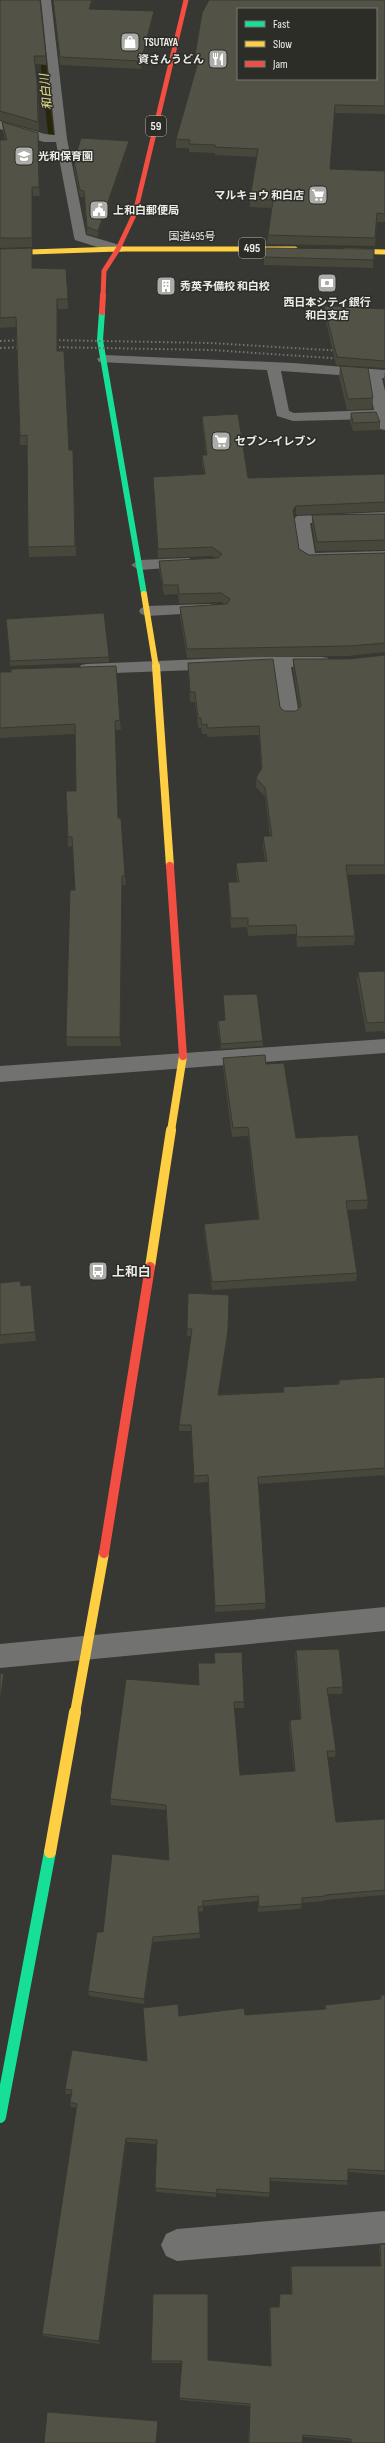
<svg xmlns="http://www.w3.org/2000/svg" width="385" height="2443" font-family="'Sofia Sans Condensed','Noto Sans JP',sans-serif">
<rect width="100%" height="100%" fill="#373733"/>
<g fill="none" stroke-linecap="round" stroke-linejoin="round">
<path stroke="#28260a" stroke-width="5.5" d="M 42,51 L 51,136"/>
<path fill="#727270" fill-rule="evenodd" d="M 41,0 L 51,0 L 67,139 L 86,235 L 123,246 L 125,249 L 123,252 L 113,252 L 75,240 L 74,237 L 56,142 L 44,142 L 0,129 L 0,121 L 45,134 L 55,135 Z
M 104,355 L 293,363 L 385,370 L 385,378 L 382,378 L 385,391 L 385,430 L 380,429 L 376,419 L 293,421 L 277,416 L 267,370 L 99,362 L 97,359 ZM 281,371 L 368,377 L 374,410 L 294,413 L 289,411 Z
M 385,512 L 385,522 L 310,523 L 315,553 L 385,551 L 385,561 L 308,563 L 300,558 L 294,519 L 297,516 Z
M 189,558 L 197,563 L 195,566 L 139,570 L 131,565 L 139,560 Z
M 210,604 L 216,606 L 218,609 L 216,612 L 147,616 L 141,614 L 139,611 L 141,608 L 147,606 Z
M 251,657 L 322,657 L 328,658 L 330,662 L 328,666 L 291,667 L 299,715 L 296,719 L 284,719 L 281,715 L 274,667 L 87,674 L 81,673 L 79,669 L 81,665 L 87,664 Z
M 385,1039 L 385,1053 L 0,1082 L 0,1066 Z
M 385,1607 L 385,1631 L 0,1668 L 0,1644 Z
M 385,2211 L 385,2243 L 177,2261 L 166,2256 L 161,2245 L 166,2234 L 177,2229 Z"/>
<path stroke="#16e098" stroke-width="6" d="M 102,312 L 100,340 L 144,594"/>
<path stroke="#16e098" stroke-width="12" d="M 0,2117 L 50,1852"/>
<path stroke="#ffcf43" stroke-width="5" d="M 345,251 L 385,252
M 0,253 L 118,249 L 295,249"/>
<path stroke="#ffcf43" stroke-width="6" d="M 144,594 L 156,667"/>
<path stroke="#ffcf43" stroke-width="8" d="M 156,666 L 170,866
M 171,1131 L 183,1056"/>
<path stroke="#ffcf43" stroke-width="10" d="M 150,1267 L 171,1130
M 75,1713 L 104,1553"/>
<path stroke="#ffcf43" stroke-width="12" d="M 50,1852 L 75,1712"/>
<path stroke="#f24e42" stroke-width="5" d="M 118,249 L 135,213 L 186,0
M 103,296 L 104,271 L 118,249"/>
<path stroke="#f24e42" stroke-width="6" d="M 102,312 L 103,295"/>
<path stroke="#f24e42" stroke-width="8" d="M 170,866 L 183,1056"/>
<path stroke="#f24e42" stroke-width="10" d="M 104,1553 L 150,1267"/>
<path stroke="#747473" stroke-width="2" stroke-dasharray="1.5 2.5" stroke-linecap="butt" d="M 47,340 L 210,343 L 343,351
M 0,341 L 27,340
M 47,347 L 212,350 L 345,359
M 0,348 L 27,347"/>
</g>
<path fill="#47473c" d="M 0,0 L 46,56 L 46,65 L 35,64 L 38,89 L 39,131 L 0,120 Z
M 53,0 L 96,0 L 92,9 L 154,20 L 141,69 L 60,65 Z
M 385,0 L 385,114 L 334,113 L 330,169 L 385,171 L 385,222 L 377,222 L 375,246 L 267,244 L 268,235 L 272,208 L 250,207 L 250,199 L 257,157 L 215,155 L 215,153 L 189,152 L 189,148 L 176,148 L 176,139 L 198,63 L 195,63 L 195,55 Z
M 2,122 L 39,142 L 40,196 L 33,196 L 32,247 L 0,248 L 0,140 L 5,140 L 3,131 Z
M 130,148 L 98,237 L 87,234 L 84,197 L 80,197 L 74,168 L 74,161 Z
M 0,249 L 32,258 L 32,268 L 66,269 L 68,309 L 58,309 L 57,351 L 69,450 L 73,460 L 76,556 L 29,557 L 28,547 L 27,445 L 20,445 L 16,327 L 0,328 Z
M 374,249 L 373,268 L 264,265 L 264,257 Z
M 324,306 L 385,309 L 385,368 L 336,365 L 324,313 Z
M 340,366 L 373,398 L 372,409 L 347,410 L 339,377 Z
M 385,370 L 385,384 L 384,380 Z
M 351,413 L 380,422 L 380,430 L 353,431 L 350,421 Z
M 202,416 L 248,478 L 385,474 L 385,511 L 296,515 L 294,517 L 299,549 L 309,555 L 385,553 L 385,653 L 385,652 L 348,656 L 187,658 L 180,616 L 180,607 L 224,604 L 221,602 L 179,604 L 178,594 L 164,595 L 159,570 L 159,561 L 215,559 L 212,556 L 158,558 L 153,477 L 204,474 L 202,464 L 202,455 L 206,455 L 202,424 Z
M 385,514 L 385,550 L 316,551 L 312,524 L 312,515 Z
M 6,619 L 109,657 L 109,662 L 10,666 Z
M 385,655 L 385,874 L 347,875 L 355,936 L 354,945 L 297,947 L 296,934 L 248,936 L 247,927 L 231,928 L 228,891 L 228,882 L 237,882 L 236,872 L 236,863 L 265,861 L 263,846 L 263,836 L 270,836 L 265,797 L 256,787 L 256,778 L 261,769 L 259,735 L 207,737 L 207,734 L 202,734 L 201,728 L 198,728 L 195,702 L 190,702 L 188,663 L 280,707 L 284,711 L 296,711 L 299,708 L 293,668 L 293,659 L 349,659 Z
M 0,672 L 120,720 L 121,730 L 115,730 L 118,818 L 125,876 L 126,885 L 122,885 L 121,1046 L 67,1046 L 66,1037 L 75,890 L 73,846 L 68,847 L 66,791 L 76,791 L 75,734 L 0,738 Z
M 385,971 L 385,1035 L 384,1031 L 366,1032 L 357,981 L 358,972 Z
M 223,995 L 263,1041 L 263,1046 L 221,1049 L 217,1025 L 218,1021 L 225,1020 Z
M 223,1058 L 266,1064 L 296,1138 L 368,1200 L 367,1209 L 347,1210 L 357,1273 L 356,1281 L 212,1290 L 204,1233 L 204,1224 L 258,1220 L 248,1136 L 232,1137 L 223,1067 Z
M 0,1283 L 21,1286 L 32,1294 L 36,1341 L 0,1344 Z
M 188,1293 L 228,1337 L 219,1394 L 283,1392 L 283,1387 L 338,1384 L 339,1380 L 385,1377 L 385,1475 L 259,1484 L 266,1603 L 265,1609 L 215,1612 L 208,1482 L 194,1483 L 191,1431 L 179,1431 L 179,1425 L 191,1336 L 187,1336 Z
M 296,1650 L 343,1687 L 342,1694 L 328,1694 L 336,1751 L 335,1757 L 327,1757 L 336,1822 L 385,1819 L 385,1895 L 325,1900 L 324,1901 L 302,1903 L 301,1909 L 258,1912 L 258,1901 L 203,1906 L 203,1911 L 198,1912 L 200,1938 L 153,1942 L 144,2004 L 89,1996 L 88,1991 L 103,1932 L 169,1860 L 166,1810 L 111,1805 L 110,1799 L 199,1685 L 198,1663 L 214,1663 L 214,1653 L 244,1702 L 244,1708 L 234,1708 L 240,1775 L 294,1771 L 289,1726 L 290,1720 L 300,1719 L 295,1656 Z
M 381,1995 L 385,1995 L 385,2175 L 348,2172 L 348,2181 L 347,2185 L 270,2181 L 269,2197 L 216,2193 L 216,2197 L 156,2192 L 156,2144 L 127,2142 L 100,2344 L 43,2336 L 42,2334 L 77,2108 L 71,2107 L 70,2102 L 71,2094 L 66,2094 L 65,2089 L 147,2061 L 179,2016 L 245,2015 L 324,2009 L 325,2005 L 379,1999 Z
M 380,2244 L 385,2244 L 385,2443 L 350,2443 L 350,2441 L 302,2437 L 302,2443 L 248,2443 L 250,2406 L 180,2400 L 182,2363 L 152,2363 L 151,2361 L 208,2360 L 271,2366 L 269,2310 L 270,2307 L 279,2307 L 280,2294 L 291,2294 L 290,2269 L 291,2266 L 380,2266 L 379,2248 Z"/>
<path fill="#3a3931" d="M 92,0 L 96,0 L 89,17 L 89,9 Z
M 154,11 L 154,20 L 141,69 L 141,61 Z
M 38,133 L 39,142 L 40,196 L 39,187 Z
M 129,141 L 130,148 L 98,237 L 98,231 Z
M 32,187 L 33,196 L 32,247 Z
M 57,299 L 58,309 L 57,361 Z
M 296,506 L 296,515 L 293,519 L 293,510 Z
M 122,876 L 122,885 L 121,1046 L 120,1037 Z
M 31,1285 L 32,1294 L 36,1341 L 35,1332 Z
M 229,1295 L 228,1337 L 218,1401 L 218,1395 Z
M 4,1673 L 5,1682 L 0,1720 L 0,1701 Z
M 153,1937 L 153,1942 L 144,2004 L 144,1999 Z
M 126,2138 L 127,2142 L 100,2344 L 99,2341 Z
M 158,2421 L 158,2424 L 157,2443 L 156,2443 Z"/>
<path fill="#535246" stroke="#3a3931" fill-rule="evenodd" d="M 0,0 L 40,0 L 46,56 L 34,56 L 37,81 L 38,122 L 0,111 Z
M 53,0 L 92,0 L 89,9 L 154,11 L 141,61 L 60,57 Z
M 209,0 L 385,0 L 385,106 L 335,105 L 330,169 L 385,171 L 385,214 L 377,213 L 375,238 L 268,235 L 273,200 L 250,199 L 258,149 L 215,147 L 215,145 L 189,144 L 190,140 L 176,139 L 200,55 L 195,55 L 202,13 ZM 238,9 L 376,9 L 376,79 L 238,79 Z
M 2,122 L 38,133 L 39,187 L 32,187 L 32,238 L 0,238 L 0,140 L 7,140 Z
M 81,138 L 129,141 L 98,231 L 87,227 L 84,191 L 80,190 L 74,161 Z
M 32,248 L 32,268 L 66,269 L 68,299 L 57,299 L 57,351 L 64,351 L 69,450 L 73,450 L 75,546 L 28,547 L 27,435 L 20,436 L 16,317 L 0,318 L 0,249 Z
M 266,248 L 374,249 L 374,260 L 264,257 Z
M 324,306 L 385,309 L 385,361 L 337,357 Z
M 340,366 L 368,368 L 373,398 L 348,399 Z
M 376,412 L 380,422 L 353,423 L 351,413 Z
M 238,414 L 248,478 L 385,474 L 385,502 L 296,506 L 293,510 L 299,549 L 309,555 L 385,553 L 385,643 L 349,646 L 187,649 L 180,607 L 227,604 L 230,599 L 221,593 L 179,594 L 178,585 L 163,585 L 159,561 L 218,558 L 222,554 L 212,547 L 158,549 L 153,477 L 205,474 L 202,455 L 207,455 L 202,416 Z
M 385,514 L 385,540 L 317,542 L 312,515 Z
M 104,613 L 109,657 L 10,661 L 6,619 Z
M 385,655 L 385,865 L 346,865 L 355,936 L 297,937 L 296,925 L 248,926 L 248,918 L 231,918 L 228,882 L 239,882 L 236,863 L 267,861 L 263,836 L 272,836 L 265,788 L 256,778 L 262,768 L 259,726 L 207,728 L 207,724 L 202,725 L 201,718 L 198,718 L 195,692 L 190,692 L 188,663 L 273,659 L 280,707 L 284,711 L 296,711 L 301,706 L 293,659 L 349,659 Z
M 116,666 L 120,720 L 115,721 L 118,818 L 121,818 L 125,876 L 122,876 L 120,1037 L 66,1037 L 70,890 L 75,890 L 72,837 L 68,837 L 66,791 L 76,791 L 75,724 L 0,728 L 0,672 L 11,672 L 11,669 Z
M 385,971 L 385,1022 L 367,1023 L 358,972 Z
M 257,994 L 263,1041 L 221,1044 L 218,1021 L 225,1020 L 223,995 Z
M 265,1055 L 266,1064 L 284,1063 L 296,1138 L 358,1135 L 368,1200 L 346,1201 L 357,1273 L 212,1282 L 204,1224 L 259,1219 L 248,1127 L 233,1128 L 223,1058 Z
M 20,1281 L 21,1286 L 31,1285 L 35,1332 L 0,1335 L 0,1283 Z
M 188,1293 L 229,1295 L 228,1330 L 218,1395 L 284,1392 L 283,1387 L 339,1384 L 339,1380 L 385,1377 L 385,1468 L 258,1477 L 266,1603 L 215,1606 L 208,1475 L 194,1476 L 191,1425 L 179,1425 L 192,1329 L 187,1329 Z
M 339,1649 L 343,1687 L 327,1688 L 336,1751 L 327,1751 L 336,1822 L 385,1819 L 385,1890 L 325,1895 L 325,1896 L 302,1898 L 302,1904 L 259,1907 L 258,1896 L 203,1901 L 203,1906 L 198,1907 L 200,1933 L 153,1937 L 144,1999 L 88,1991 L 97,1932 L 103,1932 L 112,1854 L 169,1860 L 166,1805 L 110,1799 L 126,1679 L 199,1685 L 198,1663 L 215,1663 L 214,1653 L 242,1652 L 244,1702 L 234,1702 L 240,1775 L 295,1771 L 290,1720 L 301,1719 L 296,1650 Z
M 4,1673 L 0,1701 L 0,1674 Z
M 381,1995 L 385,1995 L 385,2171 L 348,2169 L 348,2181 L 270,2178 L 270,2193 L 217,2189 L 216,2193 L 155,2188 L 157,2140 L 126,2138 L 99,2341 L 42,2334 L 77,2104 L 70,2102 L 72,2090 L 65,2089 L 72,2050 L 147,2061 L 143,2008 L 178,2004 L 179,2016 L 244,2008 L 245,2015 L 326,2009 L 325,2005 L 381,1999 Z
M 380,2244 L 385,2244 L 385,2443 L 351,2443 L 351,2439 L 303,2435 L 302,2443 L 249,2443 L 250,2404 L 179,2398 L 182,2361 L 151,2361 L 153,2294 L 208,2294 L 208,2360 L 271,2366 L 270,2307 L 279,2307 L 280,2294 L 292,2294 L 291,2266 L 381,2266 Z
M 47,2412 L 158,2421 L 156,2443 L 44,2443 Z"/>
<defs>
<symbol id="shop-square" viewBox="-11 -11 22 22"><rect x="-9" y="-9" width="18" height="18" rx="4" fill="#acaca9" stroke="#2d2d28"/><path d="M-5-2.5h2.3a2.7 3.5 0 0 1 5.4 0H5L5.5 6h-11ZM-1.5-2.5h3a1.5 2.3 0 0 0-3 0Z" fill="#fff"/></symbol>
<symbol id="restaurant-square" viewBox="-11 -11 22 22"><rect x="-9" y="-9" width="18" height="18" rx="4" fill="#acaca9" stroke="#2d2d28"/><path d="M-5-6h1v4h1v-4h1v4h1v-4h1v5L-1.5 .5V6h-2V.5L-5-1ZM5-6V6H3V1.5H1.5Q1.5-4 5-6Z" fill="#fff"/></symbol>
<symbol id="school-square" viewBox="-11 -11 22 22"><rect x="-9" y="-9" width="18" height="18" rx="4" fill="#acaca9" stroke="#2d2d28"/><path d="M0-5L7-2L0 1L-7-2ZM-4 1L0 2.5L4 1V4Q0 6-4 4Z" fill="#fff"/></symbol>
<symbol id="supermarket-square" viewBox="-11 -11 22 22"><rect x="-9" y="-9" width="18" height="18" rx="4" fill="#acaca9" stroke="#2d2d28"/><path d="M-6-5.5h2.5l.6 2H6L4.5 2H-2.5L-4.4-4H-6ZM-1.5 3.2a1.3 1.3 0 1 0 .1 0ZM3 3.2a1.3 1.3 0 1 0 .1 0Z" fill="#fff"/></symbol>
<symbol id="civic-square" viewBox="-11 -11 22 22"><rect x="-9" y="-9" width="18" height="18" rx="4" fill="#acaca9" stroke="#2d2d28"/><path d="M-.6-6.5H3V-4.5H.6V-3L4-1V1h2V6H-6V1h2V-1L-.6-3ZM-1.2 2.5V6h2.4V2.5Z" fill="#fff"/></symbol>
<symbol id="bank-square" viewBox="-11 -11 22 22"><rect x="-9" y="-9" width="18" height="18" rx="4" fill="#acaca9" stroke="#2d2d28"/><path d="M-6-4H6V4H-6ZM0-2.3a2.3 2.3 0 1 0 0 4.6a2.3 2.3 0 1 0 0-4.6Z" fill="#fff"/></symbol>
<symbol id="building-square" viewBox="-11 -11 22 22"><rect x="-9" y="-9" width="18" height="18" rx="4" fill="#acaca9" stroke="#2d2d28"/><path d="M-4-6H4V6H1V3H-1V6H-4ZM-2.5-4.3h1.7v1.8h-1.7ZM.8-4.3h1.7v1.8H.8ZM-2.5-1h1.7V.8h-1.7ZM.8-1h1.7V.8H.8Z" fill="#fff"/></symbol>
<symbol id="bus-square" viewBox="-11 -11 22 22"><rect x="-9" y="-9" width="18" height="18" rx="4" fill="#acaca9" stroke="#2d2d28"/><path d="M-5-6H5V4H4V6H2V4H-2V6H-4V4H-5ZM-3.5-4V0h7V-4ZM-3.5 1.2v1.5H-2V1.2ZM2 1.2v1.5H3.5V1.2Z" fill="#fff"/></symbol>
</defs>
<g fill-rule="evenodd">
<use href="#shop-square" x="119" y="31" width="22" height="22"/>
<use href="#restaurant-square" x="207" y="48" width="22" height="22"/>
<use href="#school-square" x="13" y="145" width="22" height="22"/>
<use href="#supermarket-square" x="307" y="184" width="22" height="22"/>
<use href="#civic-square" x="88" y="199" width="22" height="22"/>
<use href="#bank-square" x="316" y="272" width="22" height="22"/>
<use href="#building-square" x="155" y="275" width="22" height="22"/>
<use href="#supermarket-square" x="210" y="430" width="22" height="22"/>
<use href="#bus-square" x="87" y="1260" width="22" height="22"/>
</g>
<g text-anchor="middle" stroke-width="3" stroke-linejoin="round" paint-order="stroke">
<g font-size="11" font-weight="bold" fill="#ebebe8" stroke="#2d2d28" text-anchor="start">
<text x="144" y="46">TSUTAYA</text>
<text x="204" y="63" text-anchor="end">資さんうどん</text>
<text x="38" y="160">光和保育園</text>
<text x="304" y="199" text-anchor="end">マルキョウ 和白店</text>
<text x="113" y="214">上和白郵便局</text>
<text x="180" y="290">秀英予備校 和白校</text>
<text x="327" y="306" text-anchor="middle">西日本シティ銀行<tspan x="327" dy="13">和白支店</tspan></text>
<text x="235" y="445">セブン-イレブン</text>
</g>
<g font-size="11" fill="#ebebe8" stroke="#2d2d28">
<text x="192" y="240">国道495号</text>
</g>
<g font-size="12" font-style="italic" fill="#e6e28d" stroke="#2d2d28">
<text transform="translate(46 92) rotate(-96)" y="4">和白川</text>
</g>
<g fill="#2d2d28" stroke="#b2b2ae" stroke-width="1">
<rect x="146" y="116" width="20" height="20" rx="3"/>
<rect x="239" y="238" width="26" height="20" rx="3"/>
</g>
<g font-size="12" font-weight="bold" fill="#ebebe8">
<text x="156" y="130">59</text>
<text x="252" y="252">495</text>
</g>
<g font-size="13" font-weight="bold" fill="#ebebe8" stroke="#2d2d28" text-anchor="start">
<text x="112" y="1276">上和白</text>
</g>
</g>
<rect x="237" y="8" width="140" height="72" fill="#2d2d28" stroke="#797975"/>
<rect x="245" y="21" width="20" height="6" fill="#16e098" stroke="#797975"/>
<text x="273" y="28" font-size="12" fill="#ebebe8">Fast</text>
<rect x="245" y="41" width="20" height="6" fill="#ffcf43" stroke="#797975"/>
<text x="273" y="48" font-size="12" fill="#ebebe8">Slow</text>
<rect x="245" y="61" width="20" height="6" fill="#f24e42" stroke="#797975"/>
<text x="273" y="68" font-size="12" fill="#ebebe8">Jam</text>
</svg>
